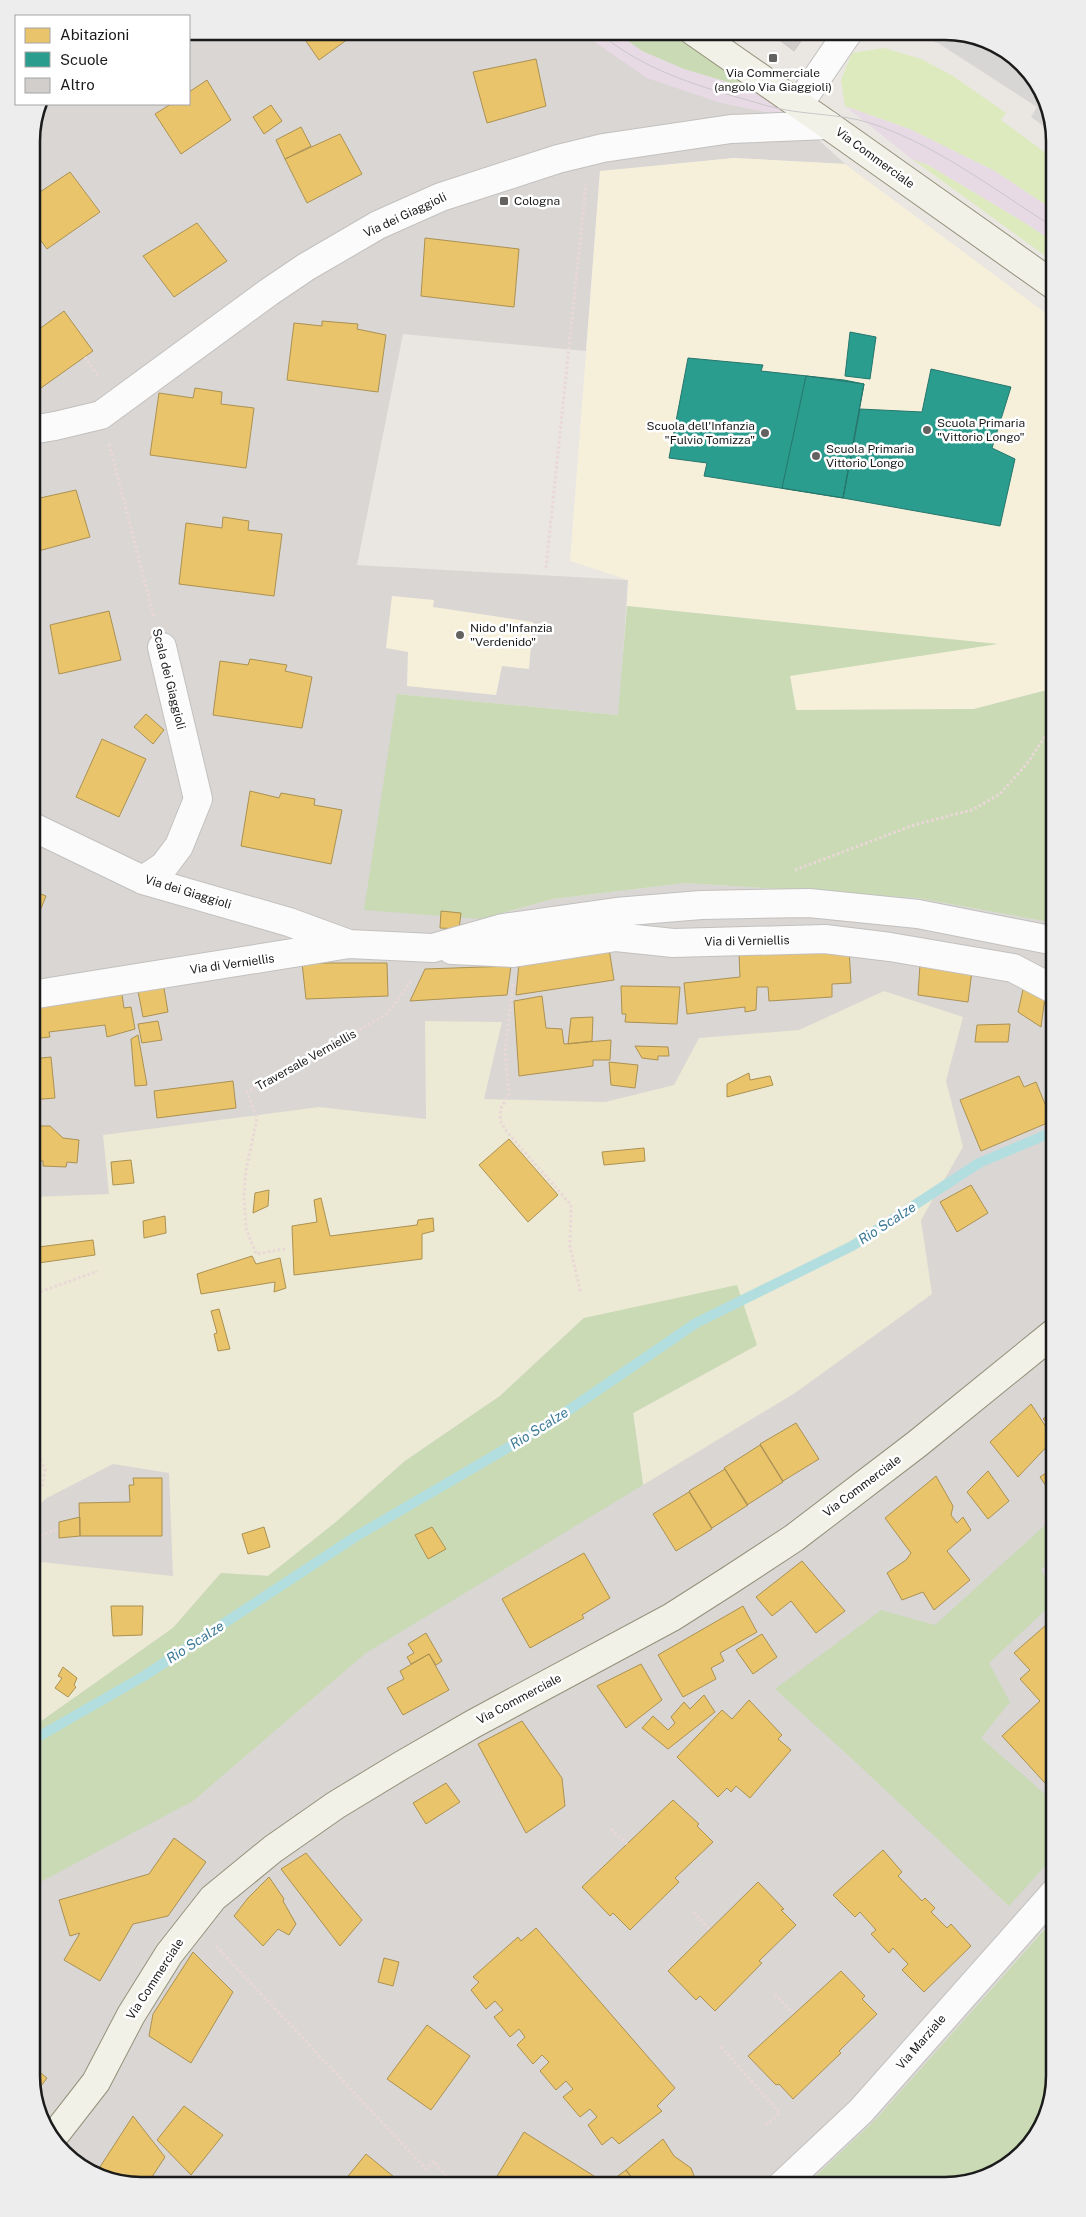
<svg xmlns="http://www.w3.org/2000/svg" width="1086" height="2217" font-family="'Public Sans',sans-serif">
<rect width="100%" height="100%" fill="#eae6e2"/>
<path fill="#d9d6d4" d="M 189,31 L 579,31 L 718,102 L 795,118 L 845,164 L 734,158 L 600,172 L 586,351 L 403,334 L 357,565 L 628,580 L 619,715 L 397,694 L 481,919 L 553,899 L 685,883 L 917,898 L 1055,923 L 1055,1917 L 877,2118 L 805,2186 L 184,2186 L 178,2179 L 173,2186 L 134,2186 L 80,2167 L 39,2118 L 31,2076 L 31,134 L 38,104 L 189,104 Z"/>
<path fill="#e8dae5" d="M 579,31 L 614,31 L 642,51 L 684,69 L 764,93 L 795,118 L 718,102 L 647,78 Z
M 845,106 L 910,129 L 995,171 L 1055,211 L 1055,243 L 1025,223 L 928,165 L 912,159 Z"/>
<path fill="#f6f0db" d="M 734,158 L 845,164 L 1055,320 L 1055,688 L 974,709 L 796,710 L 790,675 L 996,644 L 627,606 L 628,580 L 570,561 L 600,171 Z
M 392,596 L 434,600 L 433,607 L 533,622 L 529,669 L 502,666 L 496,695 L 407,686 L 408,652 L 386,648 Z"/>
<path fill="#d8d6d4" d="M 903,31 L 953,32 L 1012,54 L 1047,99 L 1053,133 L 1031,117 L 1037,107 L 938,43 Z"/>
<path fill="#ece9d4" d="M 884,991 L 963,1017 L 946,1081 L 963,1147 L 921,1220 L 932,1294 L 795,1393 L 643,1485 L 633,1413 L 757,1345 L 584,1318 L 500,1396 L 405,1461 L 336,1522 L 268,1576 L 221,1573 L 173,1628 L 40,1722 L 31,1710 L 31,1561 L 173,1576 L 169,1473 L 113,1464 L 47,1498 L 31,1511 L 31,1197 L 109,1194 L 103,1135 L 319,1107 L 426,1119 L 425,1021 L 502,1022 L 484,1099 L 605,1102 L 674,1085 L 699,1038 L 799,1030 Z"/>
<path fill="#ddeabe" d="M 884,48 L 921,59 L 953,76 L 1006,113 L 1001,120 L 1055,160 L 1055,211 L 995,171 L 910,129 L 845,106 L 841,80 L 852,53 Z
M 912,159 L 928,165 L 1025,223 L 1055,243 L 1055,263 Z"/>
<path fill="#c9dab5" d="M 614,31 L 676,31 L 764,93 L 684,69 L 642,51 Z
M 627,606 L 998,644 L 790,676 L 796,710 L 974,709 L 1055,688 L 1055,923 L 917,898 L 685,883 L 553,899 L 481,919 L 364,910 L 397,694 L 618,715 Z
M 737,1285 L 757,1345 L 633,1413 L 643,1485 L 366,1653 L 193,1801 L 31,1887 L 31,1725 L 40,1722 L 173,1628 L 221,1573 L 268,1576 L 336,1522 L 405,1461 L 500,1396 L 584,1318 Z
M 1055,1516 L 1055,1556 L 1041,1570 L 1055,1594 L 1055,1601 L 989,1663 L 1010,1702 L 981,1738 L 1055,1803 L 1055,1855 L 1009,1906 L 849,1756 L 775,1689 L 881,1610 L 935,1625 Z
M 1044,1930 L 1055,1938 L 1055,2077 L 1036,2137 L 987,2178 L 945,2186 L 805,2186 L 877,2118 Z"/>
<path fill="#e9c46a" stroke="#ab9152" d="M 299,31 L 359,31 L 319,60 Z
M 536,59 L 546,106 L 487,123 L 473,72 Z
M 207,80 L 231,120 L 181,154 L 155,114 L 171,104 L 189,104 L 189,92 Z
M 271,105 L 282,121 L 264,134 L 253,117 Z
M 301,127 L 311,146 L 285,159 L 276,140 Z
M 340,134 L 362,174 L 307,203 L 285,159 Z
M 70,172 L 100,212 L 47,249 L 31,227 L 31,198 Z
M 197,223 L 227,261 L 174,297 L 143,256 Z
M 425,238 L 519,249 L 514,307 L 421,296 Z
M 64,311 L 93,351 L 41,388 L 31,375 L 31,335 Z
M 322,321 L 358,324 L 357,329 L 386,335 L 378,392 L 287,380 L 294,323 L 322,326 Z
M 195,388 L 222,392 L 221,404 L 254,408 L 246,468 L 150,455 L 159,393 L 193,398 Z
M 76,490 L 90,537 L 31,553 L 31,500 Z
M 223,517 L 249,521 L 248,530 L 282,534 L 274,596 L 179,584 L 186,523 L 222,528 Z
M 109,611 L 121,660 L 59,674 L 50,625 Z
M 250,659 L 287,665 L 285,671 L 312,677 L 302,728 L 213,715 L 220,661 L 248,665 Z
M 146,714 L 164,730 L 153,744 L 134,727 Z
M 102,739 L 146,759 L 119,817 L 76,797 Z
M 250,791 L 279,798 L 281,793 L 315,799 L 314,805 L 342,810 L 331,864 L 241,846 Z
M 31,890 L 46,896 L 31,933 Z
M 441,911 L 461,913 L 459,929 L 440,928 Z
M 609,949 L 614,980 L 516,995 L 519,963 Z
M 849,949 L 851,983 L 832,984 L 832,997 L 769,1001 L 768,987 L 757,987 L 756,1010 L 745,1012 L 745,1007 L 687,1014 L 684,983 L 740,977 L 739,953 Z
M 302,963 L 387,963 L 388,996 L 306,999 Z
M 920,964 L 972,971 L 968,1002 L 918,995 Z
M 511,966 L 507,995 L 410,1001 L 425,969 Z
M 163,982 L 168,1012 L 143,1017 L 137,986 Z
M 1024,985 L 1045,997 L 1041,1027 L 1018,1012 Z
M 621,986 L 680,987 L 677,1024 L 625,1022 L 626,1014 L 622,1014 Z
M 121,988 L 124,1008 L 131,1007 L 135,1029 L 107,1037 L 105,1025 L 49,1032 L 50,1037 L 31,1039 L 31,1004 Z
M 542,996 L 546,1028 L 562,1029 L 564,1044 L 611,1040 L 610,1060 L 593,1060 L 593,1066 L 519,1076 L 514,1001 Z
M 593,1017 L 592,1041 L 568,1044 L 571,1018 Z
M 158,1021 L 162,1040 L 142,1043 L 138,1024 Z
M 1010,1024 L 1008,1042 L 975,1042 L 977,1025 Z
M 138,1035 L 147,1085 L 135,1086 L 131,1039 Z
M 635,1046 L 668,1047 L 669,1056 L 658,1056 L 658,1060 L 642,1058 Z
M 51,1057 L 55,1098 L 31,1100 L 31,1059 Z
M 609,1062 L 638,1065 L 635,1088 L 611,1085 Z
M 749,1073 L 750,1080 L 770,1076 L 773,1085 L 727,1097 L 727,1084 Z
M 1019,1076 L 1024,1087 L 1036,1082 L 1052,1121 L 981,1151 L 960,1100 Z
M 233,1081 L 236,1108 L 157,1118 L 154,1091 Z
M 31,1111 L 33,1111 L 34,1126 L 50,1126 L 63,1138 L 79,1140 L 77,1163 L 67,1162 L 66,1167 L 43,1166 L 43,1161 L 31,1160 Z
M 509,1139 L 558,1195 L 528,1222 L 479,1165 Z
M 644,1148 L 645,1161 L 604,1165 L 602,1152 Z
M 131,1160 L 134,1183 L 113,1185 L 111,1162 Z
M 971,1185 L 988,1213 L 957,1232 L 940,1202 Z
M 269,1190 L 268,1206 L 253,1213 L 255,1193 Z
M 321,1198 L 330,1236 L 417,1225 L 418,1220 L 433,1218 L 434,1231 L 422,1234 L 422,1259 L 294,1275 L 292,1226 L 317,1222 L 314,1200 Z
M 165,1216 L 166,1233 L 144,1238 L 143,1221 Z
M 93,1240 L 95,1255 L 31,1264 L 31,1248 Z
M 252,1256 L 256,1264 L 280,1258 L 286,1288 L 274,1292 L 275,1282 L 201,1294 L 197,1274 Z
M 219,1309 L 230,1349 L 218,1351 L 214,1334 L 217,1333 L 211,1311 Z
M 1031,1404 L 1054,1439 L 1018,1477 L 990,1442 Z
M 1055,1407 L 1055,1431 L 1043,1419 Z
M 796,1423 L 819,1459 L 783,1481 L 760,1444 Z
M 760,1445 L 783,1482 L 747,1505 L 724,1468 Z
M 725,1469 L 748,1505 L 712,1528 L 689,1491 Z
M 1052,1469 L 1055,1473 L 1055,1493 L 1052,1495 L 1040,1477 Z
M 988,1471 L 1009,1501 L 988,1519 L 967,1492 Z
M 936,1476 L 953,1506 L 951,1515 L 957,1523 L 963,1517 L 971,1530 L 947,1551 L 970,1580 L 934,1610 L 923,1592 L 902,1600 L 887,1573 L 906,1560 L 911,1553 L 885,1518 Z
M 133,1478 L 162,1478 L 162,1536 L 80,1536 L 79,1503 L 130,1502 L 129,1485 L 134,1485 Z
M 689,1492 L 712,1529 L 676,1551 L 653,1514 Z
M 80,1517 L 80,1536 L 59,1538 L 59,1522 Z
M 264,1527 L 270,1547 L 248,1554 L 242,1534 Z
M 432,1527 L 446,1549 L 428,1559 L 415,1535 Z
M 584,1553 L 610,1598 L 582,1615 L 584,1618 L 530,1648 L 502,1599 Z
M 802,1561 L 845,1611 L 816,1633 L 791,1601 L 772,1616 L 756,1597 Z
M 111,1606 L 143,1606 L 142,1635 L 113,1636 Z
M 743,1606 L 757,1632 L 720,1653 L 724,1661 L 711,1668 L 716,1679 L 683,1697 L 658,1655 Z
M 1054,1618 L 1055,1619 L 1055,1794 L 1002,1736 L 1040,1701 L 1020,1679 L 1030,1670 L 1014,1653 Z
M 426,1633 L 442,1661 L 436,1665 L 429,1654 L 411,1664 L 407,1657 L 414,1653 L 408,1644 Z
M 762,1634 L 777,1657 L 753,1674 L 736,1650 Z
M 429,1654 L 449,1690 L 403,1715 L 387,1688 L 404,1679 L 400,1671 Z
M 641,1664 L 662,1700 L 626,1728 L 597,1686 Z
M 63,1667 L 77,1678 L 74,1685 L 76,1687 L 68,1697 L 55,1688 L 62,1678 L 58,1676 Z
M 704,1695 L 715,1712 L 668,1749 L 642,1728 L 653,1716 L 668,1730 L 675,1723 L 671,1717 L 684,1702 L 690,1709 Z
M 749,1700 L 782,1735 L 778,1739 L 791,1750 L 750,1798 L 736,1786 L 731,1792 L 727,1788 L 718,1797 L 677,1757 L 722,1710 L 732,1719 Z
M 522,1721 L 562,1778 L 565,1806 L 526,1833 L 478,1744 Z
M 446,1783 L 460,1802 L 426,1824 L 413,1803 Z
M 673,1800 L 699,1824 L 697,1826 L 713,1842 L 675,1878 L 679,1882 L 630,1930 L 613,1913 L 610,1916 L 582,1887 Z
M 174,1838 L 206,1862 L 168,1916 L 133,1924 L 100,1981 L 64,1960 L 80,1933 L 70,1936 L 59,1900 L 149,1874 Z
M 883,1850 L 902,1872 L 898,1876 L 922,1901 L 925,1898 L 935,1908 L 931,1912 L 947,1928 L 951,1924 L 971,1946 L 924,1992 L 902,1970 L 908,1964 L 893,1948 L 889,1953 L 871,1934 L 876,1930 L 860,1912 L 855,1917 L 833,1895 Z
M 306,1853 L 362,1920 L 340,1946 L 281,1869 Z
M 269,1877 L 284,1899 L 283,1901 L 296,1924 L 289,1935 L 278,1929 L 263,1946 L 234,1916 L 248,1898 Z
M 758,1882 L 784,1909 L 781,1910 L 796,1925 L 759,1961 L 762,1963 L 715,2011 L 700,1996 L 696,2000 L 668,1971 Z
M 536,1928 L 675,2088 L 657,2106 L 662,2111 L 619,2144 L 612,2137 L 602,2145 L 588,2125 L 597,2117 L 590,2109 L 580,2117 L 563,2097 L 573,2089 L 566,2081 L 556,2090 L 540,2071 L 549,2062 L 542,2055 L 533,2064 L 517,2045 L 525,2037 L 519,2029 L 510,2037 L 494,2017 L 503,2010 L 495,2001 L 486,2009 L 471,1990 L 479,1982 L 473,1977 L 518,1937 L 521,1941 Z
M 193,1952 L 233,1992 L 191,2063 L 149,2036 L 153,2014 Z
M 384,1958 L 399,1962 L 393,1986 L 378,1982 Z
M 841,1971 L 865,1996 L 862,1999 L 877,2014 L 839,2051 L 841,2053 L 793,2099 L 779,2084 L 776,2085 L 748,2056 Z
M 427,2025 L 470,2056 L 431,2110 L 387,2079 Z
M 31,2065 L 47,2078 L 35,2094 L 31,2076 Z
M 184,2106 L 223,2135 L 191,2175 L 157,2140 Z
M 133,2116 L 165,2157 L 146,2186 L 134,2186 L 96,2173 Z
M 524,2132 L 594,2176 L 588,2186 L 491,2186 Z
M 663,2139 L 674,2156 L 691,2168 L 698,2186 L 638,2186 L 626,2170 Z
M 366,2154 L 405,2186 L 340,2186 Z
M 626,2170 L 638,2186 L 615,2186 L 619,2183 L 615,2178 Z"/>
<path fill="#2a9d8f" stroke="#26766c" d="M 850,332 L 876,337 L 870,379 L 845,376 Z
M 688,358 L 763,365 L 761,371 L 844,380 L 864,384 L 843,498 L 704,476 L 707,463 L 669,458 Z
M 931,369 L 1011,387 L 992,448 L 1015,459 L 1000,526 L 843,498 L 860,409 L 922,412 Z
M 806,376 L 864,384 L 843,498 L 782,488 Z"/>
<g fill="none" stroke-linecap="round" stroke-linejoin="round">
<path stroke="#b3dee0" stroke-width="10" d="M 31,1741 L 144,1676 L 355,1537 L 550,1423 L 696,1323 L 852,1246 L 979,1163 L 1055,1131"/>
</g>
<path fill="#d2cecb" stroke="#cdc7c3" d="M 768,31 L 808,31 L 794,51 Z"/>
<g fill="none" stroke-linecap="round" stroke-linejoin="round">
<defs>
<path id="minor" d="M 799,104 L 849,31
M 31,430 L 55,426 L 101,415 L 269,292 L 306,267 L 378,225 L 441,197 L 558,159 L 603,148 L 731,129 L 828,125
M 31,826 L 143,880 L 289,922 L 349,944
M 143,880 L 164,866 L 179,846 L 198,799 L 162,647
M 452,950 L 513,953 L 616,937 L 673,943 L 825,939 L 890,947 L 1013,968 L 1055,990
M 31,995 L 349,944 L 433,948 L 503,928 L 616,912 L 701,905 L 809,903 L 918,914 L 1055,941
M 781,2186 L 861,2111 L 1055,1892"/>
<path id="secondary" d="M 693,31 L 828,125 L 1055,286
M 54,2136 L 96,2082 L 131,2015 L 169,1954 L 213,1898 L 273,1849 L 336,1805 L 402,1765 L 473,1724 L 672,1617 L 730,1580 L 794,1538 L 917,1444 L 1055,1332"/>
</defs>
<use href="#minor" stroke="#c2c1bf" stroke-width="30"/>
<use href="#secondary" stroke="#94917a" stroke-width="30"/>
<path stroke="#ead7d7" stroke-width="3" stroke-dasharray="2.5 2.5" stroke-linecap="butt" d="M 85,357 L 99,377
M 109,444 L 154,617
M 546,568 L 586,184
M 795,870 L 914,825 L 972,810 L 1000,794 L 1026,765 L 1055,722
M 513,984 L 505,1050 L 509,1095 L 501,1108 L 500,1120 L 507,1132 L 571,1205 L 570,1247 L 581,1294
M 285,1249 L 256,1254 L 246,1228 L 244,1195 L 246,1170 L 257,1118 L 247,1092 L 387,1014 L 412,980
M 31,1295 L 98,1271
M 31,1496 L 43,1485 L 45,1470 L 31,1438
M 31,1539 L 59,1529
M 611,1829 L 627,1844
M 694,1912 L 710,1930
M 216,1946 L 426,2169 L 434,2161 L 454,2186
M 775,1994 L 793,2013
M 721,2047 L 780,2113 L 765,2126"/>
<use href="#minor" stroke="#fcfbfb" stroke-width="28"/>
<use href="#secondary" stroke="#f2f1e8" stroke-width="28"/>
<path stroke="#c9c8c8" stroke-width="1" d="M 597,31 C 638,66 683,81 733,96 C 749,100 765,106 781,109 C 810,115 841,114 870,123 C 937,145 996,191 1055,228"/>
</g>
<g fill="#636261" stroke="#fff" stroke-width="2">
<rect x="768" y="53" width="10" height="10" rx="2.5"/>
<rect x="499" y="196" width="10" height="10" rx="2.5"/>
<circle cx="927" cy="430" r="5"/>
<circle cx="765" cy="433" r="5"/>
<circle cx="816" cy="456" r="5"/>
<circle cx="460" cy="635" r="5"/>
</g>
<g text-anchor="middle" stroke-width="5" stroke-linejoin="round" paint-order="stroke">
<g font-size="12" fill="#1b1b1b" stroke="#fff" text-anchor="start">
<text x="773" y="77" text-anchor="middle">Via Commerciale<tspan x="773" dy="14">(angolo Via Giaggioli)</tspan></text>
<text x="514" y="205">Cologna</text>
<text x="937" y="427">Scuola Primaria<tspan x="937" dy="14">"Vittorio Longo"</tspan></text>
<text x="755" y="430" text-anchor="end">Scuola dell'Infanzia<tspan x="755" dy="14">"Fulvio Tomizza"</tspan></text>
<text x="826" y="453">Scuola Primaria<tspan x="826" dy="14">Vittorio Longo</tspan></text>
<text x="470" y="632">Nido d'Infanzia<tspan x="470" dy="14">"Verdenido"</tspan></text>
</g>
<g font-size="12" fill="#1b1b1b" stroke="#fff">
<text transform="translate(875 158) rotate(36)" y="4">Via Commerciale</text>
<text transform="translate(405 215) rotate(-25)" y="4">Via dei Giaggioli</text>
<text transform="translate(169 679) rotate(76)" y="4">Scala dei Giaggioli</text>
<text transform="translate(188 892) rotate(17)" y="4">Via dei Giaggioli</text>
<text transform="translate(747 941) rotate(-1)" y="4">Via di Verniellis</text>
<text transform="translate(232 964) rotate(-8)" y="4">Via di Verniellis</text>
<text transform="translate(306 1060) rotate(-29)" y="4">Traversale Verniellis</text>
<text transform="translate(862 1486) rotate(-37)" y="4">Via Commerciale</text>
<text transform="translate(519 1699) rotate(-28)" y="4">Via Commerciale</text>
<text transform="translate(155 1979) rotate(-57)" y="4">Via Commerciale</text>
<text transform="translate(921 2042) rotate(-49)" y="4">Via Marziale</text>
</g>
<g font-size="14" font-style="italic" fill="#3b7997" stroke="#fff">
<text transform="translate(887 1223) rotate(-33)" y="5">Rio Scalze</text>
<text transform="translate(539 1428) rotate(-32)" y="5">Rio Scalze</text>
<text transform="translate(195 1642) rotate(-33)" y="5">Rio Scalze</text>
</g>
</g>
<path d="M0 0H1086V2217H0ZM141 40H945A101 101 0 0 1 1046 141V2076A101 101 0 0 1 945 2177H141A101 101 0 0 1 40 2076V141A101 101 0 0 1 141 40Z" fill="#ededed" fill-rule="evenodd"/>
<path fill="none" stroke="#1b1b1b" stroke-width="2.5" d="M141 40H945A101 101 0 0 1 1046 141V2076A101 101 0 0 1 945 2177H141A101 101 0 0 1 40 2076V141A101 101 0 0 1 141 40Z"/>
<rect x="15" y="15" width="175" height="90" fill="#ffffff" stroke="#a4a4a4"/>
<rect x="25" y="28" width="25" height="15" fill="#e9c46a" stroke="#a4a4a4"/>
<text x="60" y="40" font-size="15" fill="#1b1b1b">Abitazioni</text>
<rect x="25" y="52" width="25" height="15" fill="#2a9d8f" stroke="#a4a4a4"/>
<text x="60" y="65" font-size="15" fill="#1b1b1b">Scuole</text>
<rect x="25" y="78" width="25" height="15" fill="#d2cecb" stroke="#a4a4a4"/>
<text x="60" y="90" font-size="15" fill="#1b1b1b">Altro</text>
</svg>
